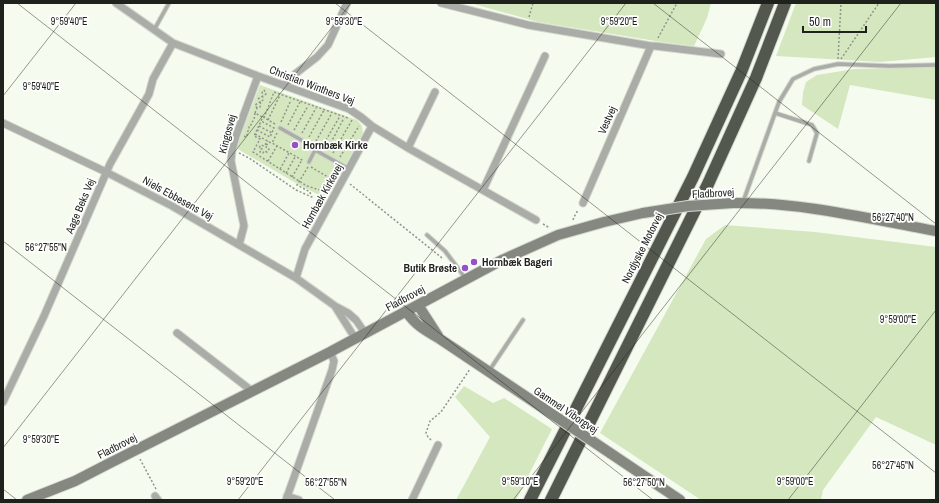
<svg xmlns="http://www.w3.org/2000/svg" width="939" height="503" font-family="'Archivo Narrow',sans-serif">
<rect width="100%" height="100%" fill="#f5fbef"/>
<path fill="#d5e7bf" d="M 470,3 L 711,3 L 707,18 L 694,46 L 662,42 L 538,22 Z
M 796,3 L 936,3 L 936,57 L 880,62 L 776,56 Z
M 936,67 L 936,100 L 850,85 L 838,129 L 802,105 L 803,92 L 806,82 L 817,75 L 854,69 Z
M 260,85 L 357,120 L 362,126 L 363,133 L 329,195 L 319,195 L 299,185 L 236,148 Z
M 725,225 L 815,232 L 936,247 L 936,445 L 876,417 L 823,490 L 821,500 L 701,500 L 600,433 L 706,239 Z
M 464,386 L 493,403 L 504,398 L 552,429 L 516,500 L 456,500 L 490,437 L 455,397 Z"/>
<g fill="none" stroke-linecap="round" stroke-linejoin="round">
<defs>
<path id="lane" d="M 154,30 L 169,3
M 775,113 L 812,125 L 817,133 L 809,161
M 280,128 L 312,146 L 315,150
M 309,162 L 315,150 L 349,169
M 743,202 L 779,102 L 793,79 L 814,69 L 838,64 L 889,66 L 936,65
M 427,235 L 445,251 L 466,279
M 489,371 L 523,320"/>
<path id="street" d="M 116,3 L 173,43 L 258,76 L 349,109 L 361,117 L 372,126 L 408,148 L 536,220
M 441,3 L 528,25 L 651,46 L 655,46 L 721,54
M 284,86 L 295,74 L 317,57 L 328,45 L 347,3
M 3,123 L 106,172 L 172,206 L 296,278 L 335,306 L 348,313 L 356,320 L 365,333
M 408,148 L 435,92
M 483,190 L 545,56
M 583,203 L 651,46
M 239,245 L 244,226 L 231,161 L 232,150 L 236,136 L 258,76
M 296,278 L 305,249 L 372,126
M 336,308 L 355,338
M 177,333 L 252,391
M 3,402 L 44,316 L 110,164 L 149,94 L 153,79 L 173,43
M 155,496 L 158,500
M 287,496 L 299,500
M 286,500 L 332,370 L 334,361 L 330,352
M 412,500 L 438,445"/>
<path id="secondary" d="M 733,203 C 802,202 869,219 936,231
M 418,305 L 438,336
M 406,311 C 415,325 426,331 440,339 L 543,408
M 610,453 L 680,500
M 27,500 L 75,481 L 108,464 L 330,352 L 502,260 L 558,235 L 604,222 L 643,213"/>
<path id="highway" d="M 530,500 L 693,177 L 741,72 L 768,3
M 551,500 L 708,184 L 756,78 L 785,3"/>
</defs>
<use href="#lane" stroke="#d3d8cd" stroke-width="5.5"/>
<use href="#street" stroke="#d3d8cd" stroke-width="9"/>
<use href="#secondary" stroke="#d3d8cd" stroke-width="12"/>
<use href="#highway" stroke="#d3d8cd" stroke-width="14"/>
<path stroke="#90948c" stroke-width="1.5" stroke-dasharray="2 2" stroke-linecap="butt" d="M 529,17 L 533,3
M 658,38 L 677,3
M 838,59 L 841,3
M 841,59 L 879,3
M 258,99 L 266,94 L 264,90 L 262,90
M 257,108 L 255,105 L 260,102 L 258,101
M 255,113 L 257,108 L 260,107 L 261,104 L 260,102 L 263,100 L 262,90
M 264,118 L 274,92 L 348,118
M 268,120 L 280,95
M 281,122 L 291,100
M 275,124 L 263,117 L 254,136 L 260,139 L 253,152 L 307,186 L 326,192 L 327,191
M 288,125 L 300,102
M 259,126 L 272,133
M 257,130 L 270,137 L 274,128 L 261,121
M 294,130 L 308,106
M 277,133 L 272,143 L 304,161
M 302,133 L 316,108
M 255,134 L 271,143
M 244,136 L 246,137 L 247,136 L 247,132 L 249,130 L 249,127 L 251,126 L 251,123 L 254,120 L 255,113 L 262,117
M 309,137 L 324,110
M 316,141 L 332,113
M 266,144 L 268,145 L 266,147 L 269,149 L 267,152 L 264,151 L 263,153 L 260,152 L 262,149 L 259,148 L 261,145 L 264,146 L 268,141
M 322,147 L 340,116
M 327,150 L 344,118
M 239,153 L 249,158 L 296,190 L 314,198
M 333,153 L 352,120
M 340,157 L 359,126
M 268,161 L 277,146
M 308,167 L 297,185 L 310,192 L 311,196
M 311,167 L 333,180
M 280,169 L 289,153
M 286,173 L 295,157
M 292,177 L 302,160
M 350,184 L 442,258
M 573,220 L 574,217 L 578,210
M 543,224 L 550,228
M 431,440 L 428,437 L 426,433 L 430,421 L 441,412 L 470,369
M 140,459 L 156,489"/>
<use href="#lane" stroke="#aaaca8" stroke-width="3.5"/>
<use href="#street" stroke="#aaaca8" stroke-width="7"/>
<use href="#secondary" stroke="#848881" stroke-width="10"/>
<use href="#highway" stroke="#53584e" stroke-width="12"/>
<defs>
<path id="secondary-bridge" d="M 643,213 L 688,206 L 733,203
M 543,408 L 610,453"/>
</defs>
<use href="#secondary-bridge" stroke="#d3d8cd" stroke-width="12" stroke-linecap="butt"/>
<use href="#secondary-bridge" stroke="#848881" stroke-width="10"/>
</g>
<path fill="none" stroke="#1f211d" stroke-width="1" stroke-opacity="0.45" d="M 17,3 L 653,500M 335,3 L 936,473M 653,3 L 936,224M 3,96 L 76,3M 3,241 L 335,500M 3,448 L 351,3M 3,489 L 17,500M 238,500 L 626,3M 513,500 L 901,3M 788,500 L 936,310"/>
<g fill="#9452c7" stroke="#fff" stroke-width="1.5">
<circle cx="295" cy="145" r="4"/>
<circle cx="474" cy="262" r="4"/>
<circle cx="465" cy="268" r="4"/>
</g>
<g text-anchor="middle" stroke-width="3.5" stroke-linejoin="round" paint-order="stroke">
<g font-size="11" fill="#1f211d" stroke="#fff">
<text transform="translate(312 85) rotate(21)" y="4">Christian Winthers Vej</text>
<text transform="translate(607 120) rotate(-66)" y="4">Vestvej</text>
<text transform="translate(227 134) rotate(-75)" y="4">Kingosvej</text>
<text transform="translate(713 193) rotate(-3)" y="4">Fladbrovej</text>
<text transform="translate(322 196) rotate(-61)" y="4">Hornbæk Kirkevej</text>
<text transform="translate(178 198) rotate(29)" y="4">Niels Ebbesens Vej</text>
<text transform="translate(80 206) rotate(-67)" y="4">Aage Beks Vej</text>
<text transform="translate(642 248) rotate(-63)" y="4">Nordjyske Motorvej</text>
<text transform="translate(405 298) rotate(-28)" y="4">Fladbrovej</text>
<text transform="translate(566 410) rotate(34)" y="4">Gammel Viborgvej</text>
<text transform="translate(117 446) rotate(-27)" y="4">Fladbrovej</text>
</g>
<g font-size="11" font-weight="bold" fill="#1f211d" stroke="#fff" text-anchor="start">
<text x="303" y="149">Hornbæk Kirke</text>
<text x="482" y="266">Hornbæk Bageri</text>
<text x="457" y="272" text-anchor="end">Butik Brøste</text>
</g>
</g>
<g font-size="10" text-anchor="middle" fill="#1f211d" stroke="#fff" stroke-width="3.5" stroke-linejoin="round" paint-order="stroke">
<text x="619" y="25">9°59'20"E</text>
<text x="69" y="25">9°59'40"E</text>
<text x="344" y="25">9°59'30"E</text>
<text x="41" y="90">9°59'40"E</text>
<text x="893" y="221">56°27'40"N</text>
<text x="46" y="251">56°27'55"N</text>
<text x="898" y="323">9°59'00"E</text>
<text x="41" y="443">9°59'30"E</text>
<text x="893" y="469">56°27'45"N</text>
<text x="245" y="485">9°59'20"E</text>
<text x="520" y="485">9°59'10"E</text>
<text x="795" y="485">9°59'00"E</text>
<text x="326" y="486">56°27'55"N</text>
<text x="644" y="486">56°27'50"N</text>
</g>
<rect width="939" height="503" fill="none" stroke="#1f211d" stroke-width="8"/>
<path d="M803 26v6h63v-6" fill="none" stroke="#1f211d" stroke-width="2"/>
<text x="809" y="26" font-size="12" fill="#1f211d" stroke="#ffffff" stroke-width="3" paint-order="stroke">50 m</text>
</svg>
